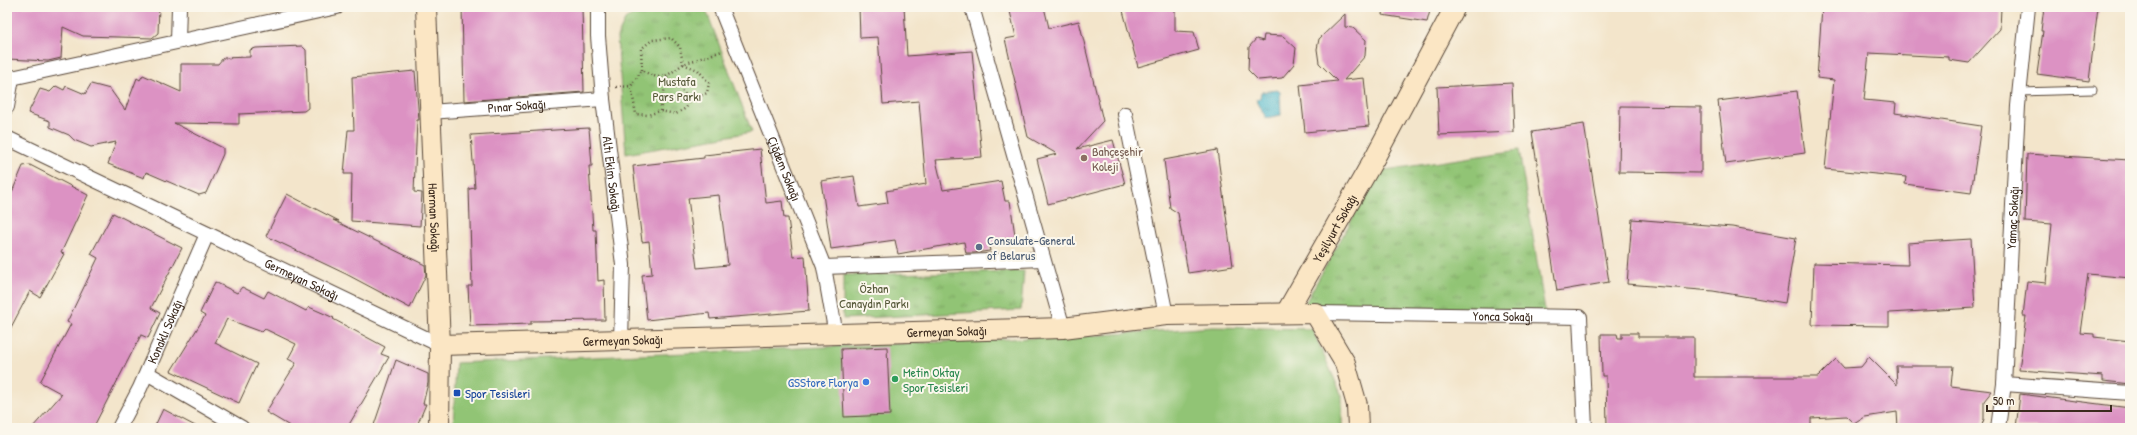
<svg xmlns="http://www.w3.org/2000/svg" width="2137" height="435" font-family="'Patrick Hand',sans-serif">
<defs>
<pattern id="park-tufts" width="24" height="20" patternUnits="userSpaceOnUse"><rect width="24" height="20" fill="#91c475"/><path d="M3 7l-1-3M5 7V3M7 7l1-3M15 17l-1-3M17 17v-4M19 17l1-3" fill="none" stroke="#789f5f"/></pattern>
<pattern id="water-ripples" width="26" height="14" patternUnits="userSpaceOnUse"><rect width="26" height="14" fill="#4db7cb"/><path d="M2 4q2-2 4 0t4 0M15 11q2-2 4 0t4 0" fill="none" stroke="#4195a4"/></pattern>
</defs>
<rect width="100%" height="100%" fill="#fbf7ec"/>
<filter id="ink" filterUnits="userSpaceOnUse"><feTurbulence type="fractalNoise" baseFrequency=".025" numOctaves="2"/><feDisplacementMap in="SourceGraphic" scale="8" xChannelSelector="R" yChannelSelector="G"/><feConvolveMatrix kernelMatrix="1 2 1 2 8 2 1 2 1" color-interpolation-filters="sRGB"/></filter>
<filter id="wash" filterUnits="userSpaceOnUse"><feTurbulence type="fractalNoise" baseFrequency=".012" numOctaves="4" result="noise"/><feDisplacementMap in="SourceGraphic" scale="16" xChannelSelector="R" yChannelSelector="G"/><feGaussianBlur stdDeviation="0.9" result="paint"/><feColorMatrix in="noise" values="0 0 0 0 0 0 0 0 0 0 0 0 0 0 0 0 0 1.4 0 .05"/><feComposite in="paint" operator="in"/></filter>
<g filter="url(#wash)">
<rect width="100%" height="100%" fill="#f3e5cb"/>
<path fill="url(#park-tufts)" stroke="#66774a" d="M 643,7 L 705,7 L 752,132 L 626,154 L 617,37 L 625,20 Z
M 1519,150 L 1545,311 L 1304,305 L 1379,171 Z
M 1024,271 L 1021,310 L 843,319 L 843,275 Z"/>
<path fill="#91c475" stroke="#66774a" d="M 1213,327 L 1312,329 L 1342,396 L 1342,428 L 453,428 L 456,363 L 1102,335 Z"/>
<path fill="url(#water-ripples)" stroke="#447074" d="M 1277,90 L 1280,92 L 1281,115 L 1266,118 L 1256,99 L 1260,98 L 1261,92 Z"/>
<g id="blocks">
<path fill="#dc92c3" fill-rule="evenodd" d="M 7,7 L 159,7 L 158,33 L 152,38 L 83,36 L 63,27 L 61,58 L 48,61 L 7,59 Z
M 462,7 L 582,7 L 584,92 L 464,101 Z
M 859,7 L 904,7 L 907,56 L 972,51 L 982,157 L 936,160 L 943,190 L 1001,181 L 1005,201 L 1010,201 L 1016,242 L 989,246 L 990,251 L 974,253 L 966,253 L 964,242 L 898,254 L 895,240 L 831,249 L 821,181 L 854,176 L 859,207 L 888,203 L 886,191 L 926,184 L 919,101 L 883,104 L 878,37 L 860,38 Z
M 1009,7 L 1044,7 L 1049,28 L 1079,21 L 1103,121 L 1077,149 L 1113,140 L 1125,184 L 1048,204 L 1037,159 L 1057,154 L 1028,137 L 1005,39 L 1016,37 Z
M 1122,7 L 1175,7 L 1175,31 L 1194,32 L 1199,50 L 1138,67 Z
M 1383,7 L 1431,7 L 1427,22 L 1382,15 Z
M 1822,7 L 2001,8 L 2000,29 L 1969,63 L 1949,60 L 1949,57 L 1869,53 L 1864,100 L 1896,103 L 1895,113 L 1981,126 L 1971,193 L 1905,184 L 1906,177 L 1825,169 L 1834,80 L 1817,78 Z
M 2044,7 L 2098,7 L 2089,81 L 2037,74 L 2043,31 L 2041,31 Z
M 1345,14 L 1345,27 L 1353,28 L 1366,40 L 1365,56 L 1344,80 L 1364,78 L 1369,126 L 1305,132 L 1300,85 L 1337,81 L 1319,63 L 1317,49 L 1319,39 Z
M 1264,35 L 1283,36 L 1296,48 L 1294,64 L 1282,78 L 1258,80 L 1248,70 L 1249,47 L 1256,39 L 1263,41 Z
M 302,46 L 306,50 L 308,108 L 304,111 L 239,114 L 239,124 L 174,123 L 223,148 L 223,154 L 206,193 L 199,195 L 146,172 L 144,178 L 108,164 L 116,142 L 91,147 L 74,140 L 69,135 L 50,127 L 50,121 L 28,113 L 40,89 L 50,92 L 56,86 L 64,90 L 66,86 L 85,94 L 91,84 L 110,89 L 125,110 L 137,78 L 140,80 L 143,75 L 181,92 L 181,64 L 218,64 L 223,58 L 250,57 L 250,50 L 256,48 Z
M 415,71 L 419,120 L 417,120 L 414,192 L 422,193 L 420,226 L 351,221 L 352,174 L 344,174 L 348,130 L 354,130 L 352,77 Z
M 1512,83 L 1514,132 L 1439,135 L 1437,87 Z
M 1797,91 L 1805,153 L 1726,164 L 1718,101 Z
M 1620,106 L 1701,107 L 1701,173 L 1619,172 Z
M 1584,124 L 1609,282 L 1557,291 L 1532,132 Z
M 589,128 L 592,166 L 589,166 L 593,230 L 596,230 L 598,281 L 604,280 L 605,320 L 531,321 L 531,324 L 470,326 L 468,286 L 472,286 L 469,189 L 475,188 L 471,135 Z
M 760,149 L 766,203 L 782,201 L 784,218 L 788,218 L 793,257 L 805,256 L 809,311 L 710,319 L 709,313 L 647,320 L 642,275 L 652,274 L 649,241 L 642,242 L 633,166 L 704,158 L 704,155 ZM 719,195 L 728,265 L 697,268 L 688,198 Z
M 1217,150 L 1233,266 L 1188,273 L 1178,213 L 1170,208 L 1164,160 Z
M 2027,154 L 2130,160 L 2130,278 L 2088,274 L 2080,333 L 2094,334 L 2094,337 L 2130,341 L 2130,384 L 2103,381 L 2103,376 L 2019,370 L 2026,316 L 2023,316 L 2027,281 L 2046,283 L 2052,224 L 2025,222 Z
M 30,165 L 88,195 L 61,253 L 64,254 L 40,297 L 30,291 L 7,335 L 7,204 L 23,166 Z
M 287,194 L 339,221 L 333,220 L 425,265 L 426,275 L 410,308 L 346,274 L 266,236 Z
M 113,213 L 182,248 L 151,308 L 160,313 L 148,338 L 141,335 L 93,428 L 32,428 L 62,394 L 40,382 L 71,324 L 67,322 L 98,258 L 91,254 Z
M 1632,219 L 1732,227 L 1796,238 L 1785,303 L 1713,291 L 1627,284 Z
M 1971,239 L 1975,308 L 1889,313 L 1889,326 L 1812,325 L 1814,263 L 1908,265 L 1907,243 Z
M 215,282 L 237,293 L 242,287 L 264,298 L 268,291 L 306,311 L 309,307 L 334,318 L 333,319 L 385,347 L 381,354 L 389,357 L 347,428 L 293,428 L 266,412 L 296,363 L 288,359 L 296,344 L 265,329 L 262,332 L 227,319 L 215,343 L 257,364 L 239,403 L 171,371 L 205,316 L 200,313 Z
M 1622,333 L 1638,333 L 1638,337 L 1694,337 L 1694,377 L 1818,377 L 1836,359 L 1844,368 L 1861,367 L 1869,357 L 1897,385 L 1896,366 L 1953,366 L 1951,386 L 1992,391 L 1984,401 L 1984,419 L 1981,428 L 1898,428 L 1897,412 L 1865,417 L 1854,424 L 1846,416 L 1811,418 L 1811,428 L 1607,428 L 1606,376 L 1602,376 L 1601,334 L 1617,334 L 1618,338 L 1622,338 Z
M 887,347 L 890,415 L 844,417 L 841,349 Z
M 396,360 L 428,374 L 428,383 L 423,404 L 426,404 L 416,428 L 373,428 Z
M 2020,394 L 2130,408 L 2130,428 L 2016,428 Z
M 163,409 L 199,428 L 154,428 Z"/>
</g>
</g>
<g filter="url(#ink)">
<use href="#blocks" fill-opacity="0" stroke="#574638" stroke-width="1"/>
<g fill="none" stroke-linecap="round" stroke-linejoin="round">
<defs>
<path id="service" d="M 2019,92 L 2093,90"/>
<g id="minor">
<path id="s1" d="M 598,7 L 598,36 L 603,99 L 623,265 L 621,341"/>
<path id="s2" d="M 720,7 L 824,267 L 836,335"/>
<path d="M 972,7 L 1063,328"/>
<path d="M 178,41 L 179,7"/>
<path d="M 7,79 L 337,7"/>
<path d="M 7,107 L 12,78"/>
<path id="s3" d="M 430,112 L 603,99"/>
<path d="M 1125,114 L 1166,315"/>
<path id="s4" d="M 7,138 L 440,345"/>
<path d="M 824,267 L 1043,259"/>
<path id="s5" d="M 1315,313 L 1580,317 L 1585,428"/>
<path d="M 147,373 L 242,428"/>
<path d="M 2004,384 L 2130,393"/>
<path id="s6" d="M 119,428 L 140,388 L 207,234"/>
<path id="s7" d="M 1998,428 L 2004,384 L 2018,106 L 2028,7"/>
</g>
<g id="secondary">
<path id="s8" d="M 426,7 L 440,345 L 439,428"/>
<path id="s9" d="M 1286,313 L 1374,159 L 1455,7"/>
<path id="s10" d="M 440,345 L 1063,328 L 1166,315 L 1315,313 L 1345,363 L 1357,405 L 1358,428"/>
</g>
</defs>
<use href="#service" stroke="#574638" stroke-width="9"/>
<use href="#minor" stroke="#574638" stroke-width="16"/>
<use href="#secondary" stroke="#574638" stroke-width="22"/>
<path stroke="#574638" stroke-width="2.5" stroke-dasharray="1 3" stroke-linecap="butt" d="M 642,70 L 641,49 L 652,40 L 671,38 L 680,47 L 683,64 C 666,77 661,82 642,70 L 631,86 L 636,114 L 648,115 L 660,111 L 676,114 L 686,108 L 691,100 L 707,93 L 709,83 L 698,70 L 683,64 L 722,51
M 667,77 L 691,100
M 616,87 L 631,86
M 660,111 L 667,77"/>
<use href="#service" stroke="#fff" stroke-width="7"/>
<use href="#minor" stroke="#fff" stroke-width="14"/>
<use href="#secondary" stroke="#fbe6c4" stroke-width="20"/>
</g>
</g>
<circle fill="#8d6e63" stroke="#fbf7ec" stroke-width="1.5" cx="1084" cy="158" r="4"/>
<circle fill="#5c6f8a" stroke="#fbf7ec" stroke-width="1.5" cx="979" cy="247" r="4"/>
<circle fill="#2e9e5b" stroke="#fbf7ec" stroke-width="1.5" cx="895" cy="379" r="4"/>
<circle fill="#3f7fe0" stroke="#fbf7ec" stroke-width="1.5" cx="866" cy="382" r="4"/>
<rect fill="#1a4fb4" stroke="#fbf7ec" stroke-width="1.5" x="453" y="389" width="8" height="8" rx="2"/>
<g text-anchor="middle" stroke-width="4" stroke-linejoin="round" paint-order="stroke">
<g font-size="13" fill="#555838" stroke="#fbf7ec">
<text x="677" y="86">Mustafa<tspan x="677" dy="15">Pars Parkı</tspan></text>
<text x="874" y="293">Özhan<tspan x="874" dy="15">Canaydın Parkı</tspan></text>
</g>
<g font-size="13" fill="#3b2a1e" stroke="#fbf7ec">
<text dy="5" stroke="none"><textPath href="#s3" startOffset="87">Pınar Sokağı</textPath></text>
<text dy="5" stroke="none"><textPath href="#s2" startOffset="174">Çiğdem Sokağı</textPath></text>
<text dy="5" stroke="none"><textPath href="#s1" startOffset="168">Altı Ekim Sokağı</textPath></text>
<text dy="5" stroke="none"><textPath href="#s8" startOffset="211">Harman Sokağı</textPath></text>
<text dy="5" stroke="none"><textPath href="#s7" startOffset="211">Yamaç Sokağı</textPath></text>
<text dy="5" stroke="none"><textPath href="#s9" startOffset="98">Yeşilyurt Sokağı</textPath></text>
<text dy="5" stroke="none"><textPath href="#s4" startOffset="327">Germeyan Sokağı</textPath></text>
<text dy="5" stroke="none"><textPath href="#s5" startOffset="188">Yonca Sokağı</textPath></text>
<text dy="5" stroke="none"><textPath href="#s10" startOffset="507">Germeyan Sokağı</textPath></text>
<text dy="5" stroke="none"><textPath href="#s6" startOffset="107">Konaklı Sokağı</textPath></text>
<text dy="5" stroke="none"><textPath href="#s10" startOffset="183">Germeyan Sokağı</textPath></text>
</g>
<g font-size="13" fill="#785e54" stroke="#fbf7ec" text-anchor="start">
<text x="1092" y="156">Bahçeşehir<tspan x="1092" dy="15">Koleji</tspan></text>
</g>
<g font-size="13" fill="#4e5e75" stroke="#fbf7ec" text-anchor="start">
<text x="987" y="245">Consulate-General<tspan x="987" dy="15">of Belarus</tspan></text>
</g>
<g font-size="13" fill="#27864d" stroke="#fbf7ec" text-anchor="start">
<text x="903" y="377">Metin Oktay<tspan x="903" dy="15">Spor Tesisleri</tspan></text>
</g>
<g font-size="13" fill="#366cbe" stroke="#fbf7ec" text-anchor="end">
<text x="858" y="387">GSStore Florya</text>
</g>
<g font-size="13" fill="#164399" stroke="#fbf7ec" text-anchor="start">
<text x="465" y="398">Spor Tesisleri</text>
</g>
</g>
<rect width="2137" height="435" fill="none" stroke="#fbf7ec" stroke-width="24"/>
<path d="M1987 405v6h124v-6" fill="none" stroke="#3b2a1e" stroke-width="2"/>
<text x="1993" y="405" font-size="12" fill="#3b2a1e" stroke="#fbf7ec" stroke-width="3" paint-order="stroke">50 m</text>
</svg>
